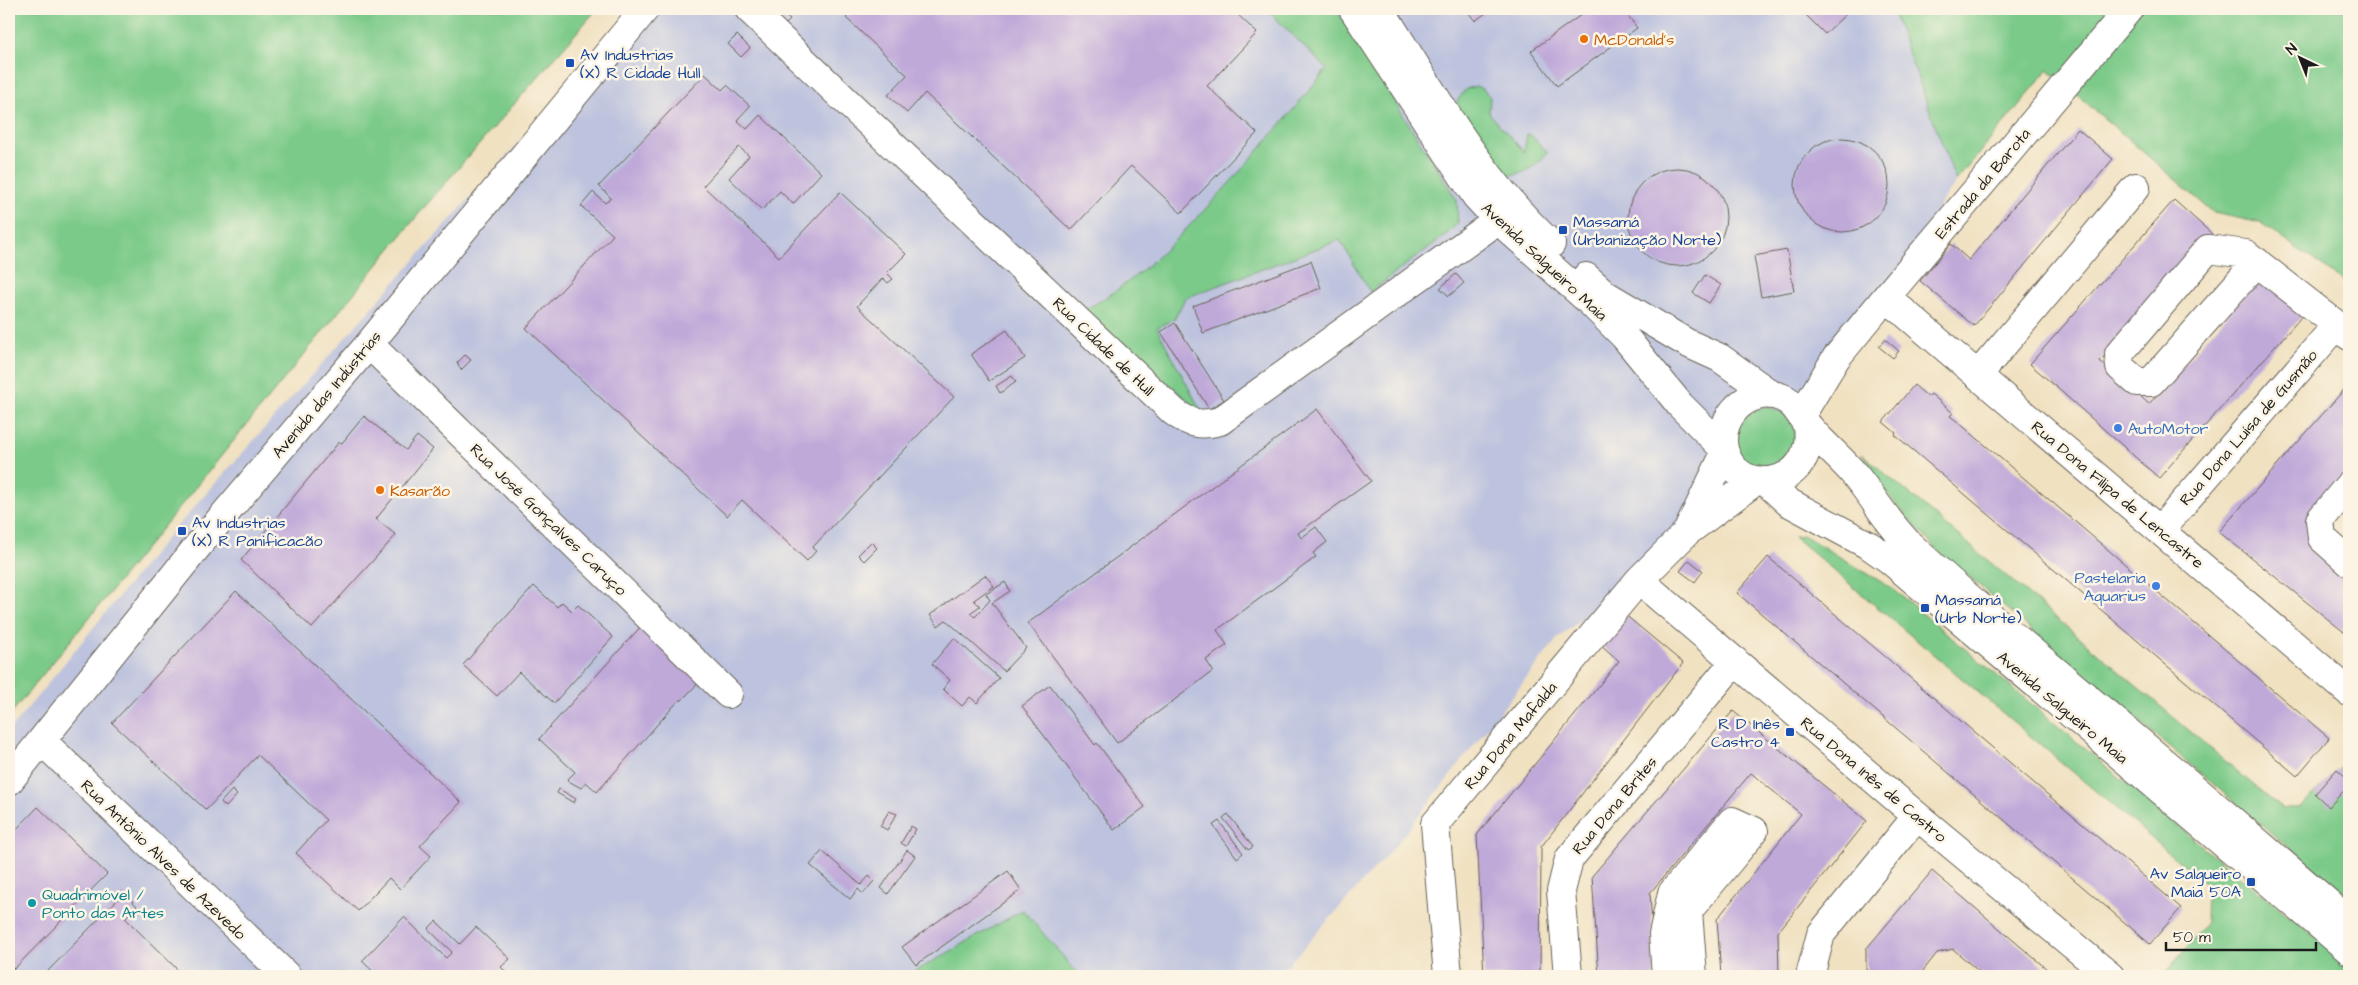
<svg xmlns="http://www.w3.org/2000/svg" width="2358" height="985" font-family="'Architects Daughter',sans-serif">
<rect width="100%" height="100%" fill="#fcf5e5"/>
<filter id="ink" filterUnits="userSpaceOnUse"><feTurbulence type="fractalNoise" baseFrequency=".02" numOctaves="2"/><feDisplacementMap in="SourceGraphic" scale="10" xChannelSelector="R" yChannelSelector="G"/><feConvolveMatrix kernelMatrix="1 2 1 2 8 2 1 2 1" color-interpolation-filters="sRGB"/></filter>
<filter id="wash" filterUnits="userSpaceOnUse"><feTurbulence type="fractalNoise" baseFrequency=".0096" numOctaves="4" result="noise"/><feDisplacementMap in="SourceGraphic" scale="20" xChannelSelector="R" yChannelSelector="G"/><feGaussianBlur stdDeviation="1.12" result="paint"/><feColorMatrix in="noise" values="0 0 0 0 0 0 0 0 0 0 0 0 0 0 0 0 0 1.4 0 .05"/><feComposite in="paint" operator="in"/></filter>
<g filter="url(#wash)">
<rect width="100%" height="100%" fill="#f0e1c1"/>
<path fill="#bdc3de" d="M 629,9 L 1892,9 L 1956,181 L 1887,286 L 1740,491 L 1558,638 L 1395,846 L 1278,976 L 1080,976 L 1023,910 L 907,976 L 9,976 L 9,731 L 165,540 L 606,45 Z"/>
<path fill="#7cca89" stroke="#4c7352" d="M 9,9 L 597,9 L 422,210 L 9,716 Z
M 1270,9 L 1336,9 L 1457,200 L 1458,223 L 1447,234 L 1370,292 L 1340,240 L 1185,298 L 1175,318 L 1157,328 L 1202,413 L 1084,310 C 1125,289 1159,257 1191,224 C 1239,175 1283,122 1327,69 L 1268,11 Z
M 1892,9 L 2349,9 L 2349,285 L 2261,223 L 2214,213 L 2048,70 L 1956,181 Z
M 1476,86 L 1484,90 L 1490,97 L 1489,113 L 1524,152 L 1527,134 L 1531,135 L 1547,152 C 1535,168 1527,173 1507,176 L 1459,119 L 1457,101 L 1466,89 Z
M 1765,406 L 1784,413 L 1795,429 L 1794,449 L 1779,466 L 1758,469 L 1739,458 C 1732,419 1729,423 1765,406 Z
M 1862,454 L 2282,809 L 2302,806 L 2349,760 L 2349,899 L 1936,549 L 1896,505 Z
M 1805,536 L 1893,589 L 2231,870 L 2349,963 L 2349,976 L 2162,976 L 2191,943 L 2206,922 L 2207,885 L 1794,537 Z
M 1023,910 L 1080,976 L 907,976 Z"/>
<g id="blocks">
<path fill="#bfa9d9" d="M 855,9 L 1232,9 L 1257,33 L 1207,86 L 1257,133 L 1181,213 L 1131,166 L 1071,230 L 925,93 L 907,113 L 888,95 L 907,75 L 846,18 Z
M 1466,9 L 1491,9 L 1475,21 Z
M 1589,9 L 1623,9 L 1637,28 L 1557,86 L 1531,51 Z
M 1800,9 L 1851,9 L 1825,34 Z
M 779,10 L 790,20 L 786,24 L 775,15 Z
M 737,35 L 750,48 L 741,57 L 728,44 Z
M 705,74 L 722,90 L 727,85 L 750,106 L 737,120 L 747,129 L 760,115 L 821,173 L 793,204 L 780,191 L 762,210 L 729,178 L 749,156 L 739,147 L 703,186 L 779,257 L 840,192 L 906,254 L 887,273 L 893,279 L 888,283 L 883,278 L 857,306 L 954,397 L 812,548 L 816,551 L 807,561 L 742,500 L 727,516 L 526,328 L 613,235 L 581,206 L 593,192 L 605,203 L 611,198 L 599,186 Z
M 2078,129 L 2113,159 L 1974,326 L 1920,281 L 1951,244 L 1969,260 Z
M1795 185a47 47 0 1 1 94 0a47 47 0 1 1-94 0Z
M1628 217a49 49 0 1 1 98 0a49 49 0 1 1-98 0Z
M 2174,200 L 2212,234 L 2100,361 L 2149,404 L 2261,277 L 2303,315 L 2159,478 L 2030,364 Z
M 1787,250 L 1794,291 L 1761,297 L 1754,256 Z
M 1311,261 L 1321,288 L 1203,333 L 1193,306 Z
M 1456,274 L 1464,283 L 1449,296 L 1440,288 Z
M 1705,275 L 1721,285 L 1709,303 L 1693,293 Z
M 1175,323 L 1224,400 L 1209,409 L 1161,332 Z
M 1007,330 L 1025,358 L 989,381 L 971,354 Z
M 1885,339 L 1899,351 L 1893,358 L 1879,347 Z
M 465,355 L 471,360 L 461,370 L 457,363 Z
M 1012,376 L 1016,382 L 1000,393 L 996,386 Z
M 2349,384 L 2349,472 L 2307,521 L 2308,541 L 2349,574 L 2349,636 L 2219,532 Z
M 1914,385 L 1928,397 L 1931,394 L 1953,413 L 1950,416 L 1958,422 L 2329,738 L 2297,776 L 1895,435 L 1896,433 L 1883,422 Z
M 1317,409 L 1371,481 L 1298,533 L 1301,538 L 1316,527 L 1327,542 L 1313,553 L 1316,557 L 1217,630 L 1227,645 L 1206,660 L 1213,671 L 1117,743 L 1028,623 Z
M 364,416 L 406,450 L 417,436 L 433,449 L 376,519 L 396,535 L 312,628 L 241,560 L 339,442 L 342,443 Z
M 871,542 L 877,548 L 864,561 L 858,555 Z
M 1768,557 L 2181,908 L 2150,944 L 1737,593 Z
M 1689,560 L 1703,571 L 1695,582 L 1680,571 Z
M 985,575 L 994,586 L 974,600 L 980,606 L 970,613 L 975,617 L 990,600 L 986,594 L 1005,582 L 1010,591 L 992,603 L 1026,648 L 1004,671 L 946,620 L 938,626 L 930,615 Z
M 534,586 L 557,607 L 562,602 L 572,611 L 578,605 L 613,637 L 554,703 L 519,672 L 497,696 L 463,665 Z
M 236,591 L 461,802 L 420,846 L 431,856 L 400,889 L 389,878 L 358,911 L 296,853 L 326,820 L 258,755 L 206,810 L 112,723 Z
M 1623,613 L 1683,663 L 1541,847 L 1540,976 L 1484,976 L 1477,835 L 1619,661 L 1599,643 Z
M 644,623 L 702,679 L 681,701 L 680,699 L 597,792 L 586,782 L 581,788 L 567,780 L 575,772 L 539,739 Z
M 954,638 L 999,678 L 977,703 L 970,697 L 962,706 L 943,689 L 950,680 L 932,664 Z
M 1050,685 L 1095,745 L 1097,743 L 1145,807 L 1114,830 L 1022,706 Z
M 1733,711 L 1867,821 L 1778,932 L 1779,976 L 1721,976 L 1717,919 L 1801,814 L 1751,773 L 1650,893 L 1655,976 L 1599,976 L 1592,876 Z
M 2337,769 L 2349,780 L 2349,785 L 2329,807 L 2315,794 Z
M 559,789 L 576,799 L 574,803 L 557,793 Z
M 232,790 L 237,795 L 226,807 L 221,802 Z
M 38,807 L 107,874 L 14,969 L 9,964 L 9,837 Z
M 889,811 L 897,814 L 887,830 L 880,826 Z
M 1228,814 L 1253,847 L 1248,850 L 1223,818 Z
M 1219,821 L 1243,853 L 1237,858 L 1213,825 Z
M 911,826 L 916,829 L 906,846 L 901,843 Z
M 907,850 L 915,856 L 888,894 L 881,888 Z
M 822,851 L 861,885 L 869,876 L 874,881 L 863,894 L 858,889 L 850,899 L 810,865 Z
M 1008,871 L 1021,890 L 916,965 L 902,947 Z
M 1932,871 L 2055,976 L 1984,976 L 1953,949 L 1937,953 L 1919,976 L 1866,976 L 1866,949 Z
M 124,893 L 137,906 L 125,918 L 184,976 L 43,976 Z
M 404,917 L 446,958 L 452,952 L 428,929 L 436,921 L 460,944 L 476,927 L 510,959 L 501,967 L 508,974 L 505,976 L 378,976 L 362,961 Z"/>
</g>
</g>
<g filter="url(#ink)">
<use href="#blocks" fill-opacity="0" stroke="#666156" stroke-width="1"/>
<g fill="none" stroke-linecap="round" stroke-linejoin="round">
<defs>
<path id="minor" d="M 749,9 L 1174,412 C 1190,424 1201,426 1220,421 L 1498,220
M 1353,9 L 1476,196 L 1498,220 L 1588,300 L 1624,336 L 1680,405 L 1724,449
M 1380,9 C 1432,90 1479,178 1551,244
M 2257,262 L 2151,382 L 2137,382 L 2120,367 L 2119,354 L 2208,249 L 2246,254 L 2337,325 L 2349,336
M 1586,277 L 1606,295 L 1687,343 L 1720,358 L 1772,395
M 1886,297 L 2349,692
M 369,344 L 728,694
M 1978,375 L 2136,187
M 1802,414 L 1836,358 L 1886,297 L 2129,9
M 1808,426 C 1816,489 1736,500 1724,449 C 1717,416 1750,384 1783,398 C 1797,405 1800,416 1809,427 C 1823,444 1841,458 1855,475 C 1874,498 1889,525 1911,546 C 1969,600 2031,650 2091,701 C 2178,774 2264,847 2349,921
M 1765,481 L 1788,502 L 1870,546 L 1890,560 L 2349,950
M 2349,485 L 2320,520 L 2322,538 L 2349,562
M 1688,530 L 1725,453
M 2160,530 L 2337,325
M 1639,580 L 1917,816 L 2110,976
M 42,741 L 287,976
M 9,781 L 201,542 L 369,344 L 645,9
M 1448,976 L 1435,824 L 1639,580 L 1687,532 L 1757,480
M 1568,976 L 1561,891 L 1569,859 L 1735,661
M 1666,976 L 1663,934 L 1672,893 L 1732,821 L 1754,831 L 1688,911 L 1693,976
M 1810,976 L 1821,934 L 1917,816"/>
</defs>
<use href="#minor" stroke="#666156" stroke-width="30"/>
<use href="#minor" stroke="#fff" stroke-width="28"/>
</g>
</g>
<g fill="#e8710a" stroke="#fcf5e5" stroke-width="2">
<circle cx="1584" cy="39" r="5"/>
<circle cx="380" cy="490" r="5"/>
</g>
<g fill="#1a4fb4" stroke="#fcf5e5" stroke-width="2">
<rect x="565" y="58" width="10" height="10" rx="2.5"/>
<rect x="1558" y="225" width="10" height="10" rx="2.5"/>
<rect x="177" y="526" width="10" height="10" rx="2.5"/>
<rect x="1920" y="603" width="10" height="10" rx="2.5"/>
<rect x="1785" y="727" width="10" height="10" rx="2.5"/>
<rect x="2246" y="877" width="10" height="10" rx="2.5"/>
</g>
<g fill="#3f7fe0" stroke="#fcf5e5" stroke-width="2">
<circle cx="2118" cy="428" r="5"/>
<circle cx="2156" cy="586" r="5"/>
</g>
<circle fill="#0f9aa8" stroke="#fcf5e5" stroke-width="2" cx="32" cy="903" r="5"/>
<g text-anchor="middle" stroke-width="5" stroke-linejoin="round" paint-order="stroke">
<g font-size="16" fill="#c56008" stroke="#fcf5e5" text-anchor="start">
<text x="1594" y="45">McDonald's</text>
<text x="390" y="496">Kasarão</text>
</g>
<g font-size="16" fill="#164399" stroke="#fcf5e5" text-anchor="start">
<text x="580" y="60">Av Industrias<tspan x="580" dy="18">(X) R Cidade Hull</tspan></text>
<text x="1573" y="227">Massamá<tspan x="1573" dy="18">(Urbanização Norte)</tspan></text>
<text x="192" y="528">Av Industrias<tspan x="192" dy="18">(X) R Panificacão</tspan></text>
<text x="1935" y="605">Massamá<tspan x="1935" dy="18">(Urb Norte)</tspan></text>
<text x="1780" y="729" text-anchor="end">R D Inês<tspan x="1780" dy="18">Castro 4</tspan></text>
<text x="2241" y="879" text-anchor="end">Av Salgueiro<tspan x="2241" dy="18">Maia 50A</tspan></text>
</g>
<g font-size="16" fill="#1c1c1c" stroke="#fcf5e5">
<text transform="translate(1982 183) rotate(-50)" y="6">Estrada da Barota</text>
<text transform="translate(1545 261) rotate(43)" y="6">Avenida Salgueiro Maia</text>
<text transform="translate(1104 346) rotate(44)" y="6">Rua Cidade de Hull</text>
<text transform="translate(326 394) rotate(-50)" y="6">Avenida das Indústrias</text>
<text transform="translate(2248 427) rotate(-49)" y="6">Rua Dona Luísa de Gusmão</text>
<text transform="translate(2118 494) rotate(40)" y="6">Rua Dona Filipa de Lencastre</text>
<text transform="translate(549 519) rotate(44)" y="6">Rua José Gonçalves Caruço</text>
<text transform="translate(2063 707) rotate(40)" y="6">Avenida Salgueiro Maia</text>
<text transform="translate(1510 735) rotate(-50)" y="6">Rua Dona Mafalda</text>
<text transform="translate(1874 779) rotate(40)" y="6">Rua Dona Inês de Castro</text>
<text transform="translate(1614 805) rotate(-50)" y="6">Rua Dona Brites</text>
<text transform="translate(164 859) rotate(44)" y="6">Rua Antônio Alves de Azevedo</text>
</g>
<g font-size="16" fill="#366cbe" stroke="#fcf5e5" text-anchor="start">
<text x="2128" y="434">AutoMotor</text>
<text x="2146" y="583" text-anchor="end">Pastelaria<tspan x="2146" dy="18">Aquarius</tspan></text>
</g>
<g font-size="16" fill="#0d838f" stroke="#fcf5e5" text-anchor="start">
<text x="42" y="900">Quadrimóvel /<tspan x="42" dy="18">Ponto das Artes</tspan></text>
</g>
</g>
<rect width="2358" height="985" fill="none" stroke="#fcf5e5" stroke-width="30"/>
<g transform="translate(2300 58) rotate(317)" stroke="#fcf5e5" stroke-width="4" paint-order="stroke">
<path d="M0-4L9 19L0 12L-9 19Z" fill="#1c1c1c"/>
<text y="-8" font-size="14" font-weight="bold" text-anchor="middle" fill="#1c1c1c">N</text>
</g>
<path d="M2166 942v8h150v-8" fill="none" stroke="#1c1c1c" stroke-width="2.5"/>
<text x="2173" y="942" font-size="15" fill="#1c1c1c" stroke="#fcf5e5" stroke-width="4" paint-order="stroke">50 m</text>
</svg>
